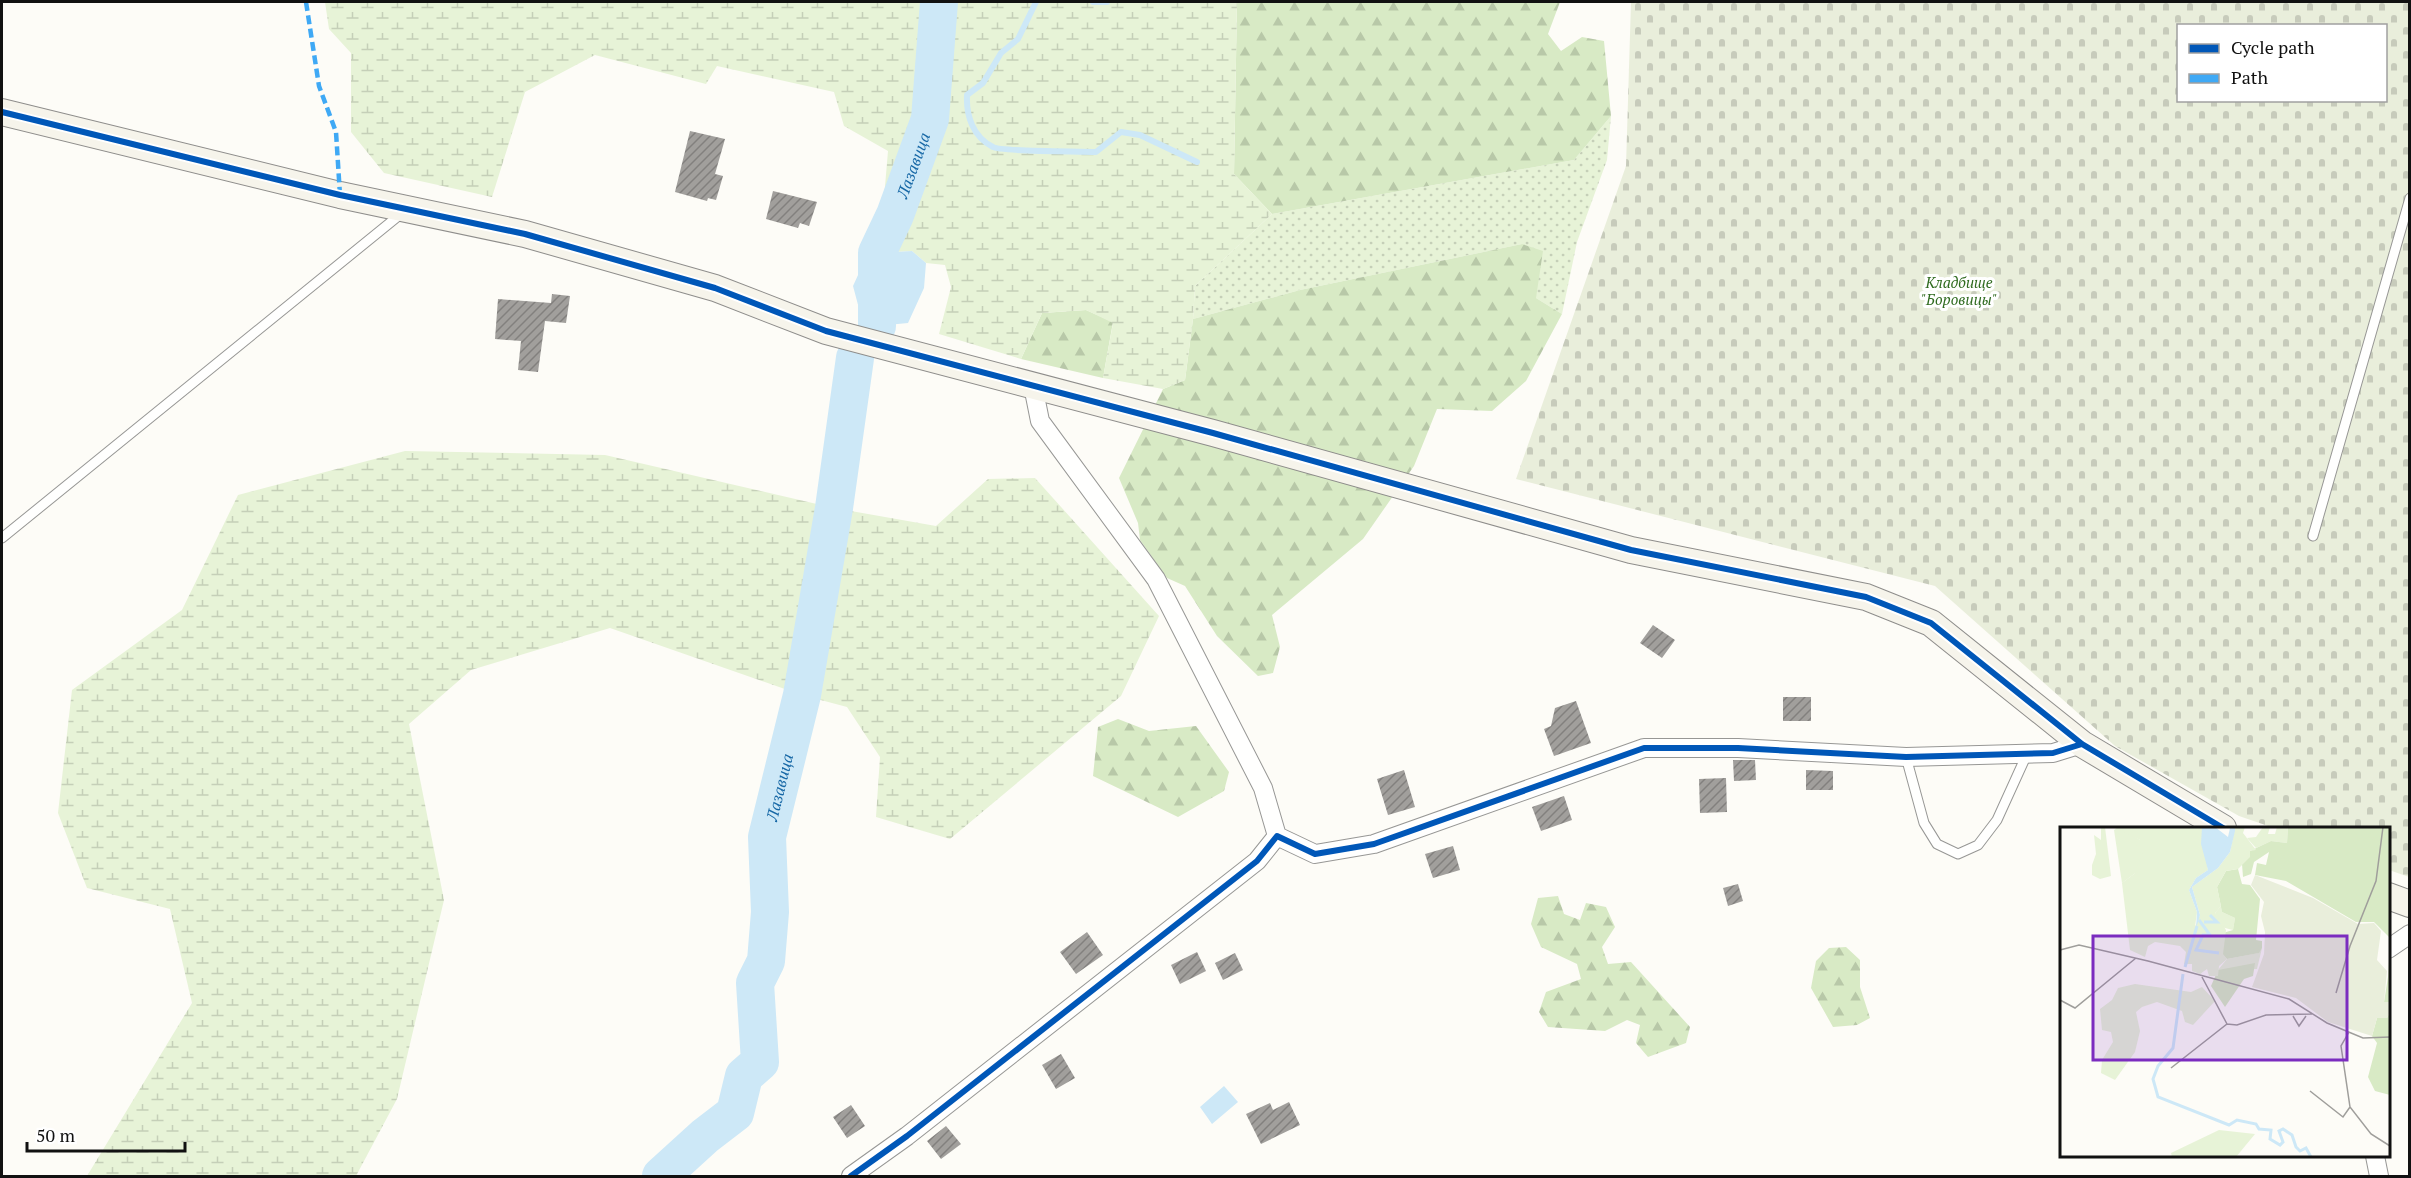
<svg xmlns="http://www.w3.org/2000/svg" width="2411" height="1178" font-family="'PT Serif',serif">
<defs>
<pattern id="grass-dots" width="8" height="8" patternUnits="userSpaceOnUse" patternTransform="scale(1.5)"><rect width="8" height="8" fill="#e7f3d7"/><path d="M2 2h.1M6 6h.1" fill="none" stroke="#c5cfb8" stroke-width="1.8" stroke-linecap="round"/></pattern>
<pattern id="forest-firs" width="22" height="20" patternUnits="userSpaceOnUse" patternTransform="scale(1.5)"><rect width="22" height="20" fill="#d8eac5"/><path d="M5 1l3.5 6h-7zM16 11l3.5 6h-7z" fill="#b8c8a8"/></pattern>
<pattern id="wetland-marsh" width="20" height="14" patternUnits="userSpaceOnUse" patternTransform="scale(1.5)"><rect width="20" height="14" fill="#e7f3d7"/><path d="M1 5h8M5 5V1M11 12h8M15 12V8" fill="none" stroke="#c5cfb8"/></pattern>
<pattern id="cemetery-stones" width="16" height="16" patternUnits="userSpaceOnUse" patternTransform="scale(1.5)"><rect width="16" height="16" fill="#e9eedb"/><path d="M2 7V4a2 2 0 0 1 4 0v3zM10 15v-3a2 2 0 0 1 4 0v3z" fill="#c7cbbb"/></pattern>
<pattern id="building-hatch" width="6" height="6" patternUnits="userSpaceOnUse" patternTransform="scale(1.5)"><rect width="6" height="6" fill="#a19f9c"/><path d="M-1 1l2-2M0 6l6-6M5 7l2-2" fill="none" stroke="#82807e"/></pattern>
</defs>
<rect width="100%" height="100%" fill="#fdfcf7"/>
<path fill="url(#grass-dots)" d="M 1611,116 L 1607,160 L 1577,242 L 1562,314 L 1536,298 L 1522,244 L 1300,290 L 1193,319 L 1195,286 L 1272,214 L 1574,160 Z"/>
<path fill="url(#forest-firs)" d="M 1237,2 L 1560,2 L 1548,34 L 1561,51 L 1582,37 L 1604,41 L 1611,116 L 1574,160 L 1272,214 L 1234,174 Z
M 1522,244 L 1543,251 L 1536,298 L 1562,314 L 1526,381 L 1492,411 L 1437,409 L 1414,466 L 1363,539 L 1272,615 L 1280,647 L 1273,673 L 1258,676 L 1217,636 L 1185,586 L 1167,578 L 1140,540 L 1138,523 L 1119,478 L 1163,389 L 1185,380 L 1193,319 L 1300,290 Z
M 1086,310 L 1113,322 L 1103,378 L 1021,359 L 1042,313 Z
M 1118,719 L 1149,731 L 1196,726 L 1229,772 L 1224,791 L 1178,817 L 1093,776 L 1098,727 Z
M 1558,896 L 1564,914 L 1580,920 L 1586,903 L 1606,907 L 1615,927 L 1602,947 L 1608,964 L 1631,962 L 1690,1027 L 1686,1043 L 1648,1057 L 1636,1043 L 1640,1025 L 1627,1020 L 1605,1031 L 1548,1027 L 1539,1012 L 1546,992 L 1581,979 L 1577,964 L 1541,947 L 1531,924 L 1538,898 Z
M 1846,947 L 1860,960 L 1860,987 L 1870,1018 L 1857,1025 L 1833,1027 L 1811,988 L 1816,961 L 1829,948 Z"/>
<path fill="url(#wetland-marsh)" d="M 325,2 L 1237,2 L 1234,174 L 1272,214 L 1195,286 L 1193,319 L 1185,380 L 1163,389 L 1103,378 L 1113,323 L 1086,310 L 1042,313 L 1021,359 L 939,334 L 951,287 L 945,265 L 926,263 L 912,251 L 877,253 L 864,262 L 884,198 L 888,151 L 844,126 L 834,92 L 717,66 L 706,84 L 595,55 L 525,92 L 492,197 L 384,173 L 351,132 L 351,53 L 329,29 Z
M 405,451 L 605,455 L 834,508 L 936,526 L 988,479 L 1035,478 L 1159,616 L 1121,696 L 950,839 L 876,817 L 880,757 L 847,707 L 802,695 L 610,628 L 471,670 L 409,724 L 444,900 L 397,1099 L 356,1176 L 87,1176 L 192,1003 L 170,909 L 87,888 L 58,813 L 72,690 L 182,610 L 238,495 Z"/>
<path fill="url(#cemetery-stones)" fill-rule="evenodd" d="M 1631,2 L 2409,2 L 2409,877 L 2389,870 L 2388,828 L 2274,828 L 2239,816 L 2115,746 L 1935,586 L 1516,479 L 1626,166 ZM 2178,26 L 2386,26 L 2386,100 L 2178,100 Z"/>
<path fill="#cde8f7" d="M 912,251 L 926,263 L 924,288 L 908,323 L 877,326 L 861,316 L 853,286 L 864,262 L 877,253 Z
M 1224,1086 L 1238,1102 L 1212,1124 L 1200,1107 Z"/>
<g fill="none" stroke-linecap="round" stroke-linejoin="round">
<path stroke="#cde8f7" stroke-width="6" d="M 1036,2 L 1018,39 L 1001,53 L 983,83 L 967,95 C 966,116 973,137 993,147 C 1001,152 1080,151 1096,152 L 1121,132 L 1140,135 L 1197,162
M 1093,2 L 1107,2"/>
<g stroke="#cde8f7" stroke-width="38">
<path id="s1" d="M 877,326 L 877,253 L 895,215 L 930,119 L 939,2"/>
<path id="s2" d="M 661,1176 L 705,1136 L 735,1113 L 744,1076 L 760,1062 L 755,983 L 766,961 L 770,912 L 767,837 L 802,695 L 834,508 L 855,358"/>
</g>
</g>
<path fill="url(#building-hatch)" d="M 690,131 L 725,139 L 715,174 L 723,176 L 716,200 L 708,198 L 707,201 L 675,192 Z
M 773,191 L 817,202 L 809,226 L 800,223 L 798,228 L 766,219 Z
M 552,294 L 570,296 L 566,323 L 545,321 L 538,372 L 518,370 L 521,341 L 495,339 L 498,299 L 551,303 Z
M 1653,625 L 1675,640 L 1662,658 L 1640,643 Z
M 1783,697 L 1811,697 L 1811,721 L 1783,721 Z
M 1576,701 L 1591,743 L 1554,756 L 1544,729 L 1551,726 L 1555,708 Z
M 1733,760 L 1755,760 L 1756,780 L 1734,781 Z
M 1404,770 L 1415,807 L 1388,815 L 1377,779 Z
M 1806,770 L 1833,771 L 1833,790 L 1806,790 Z
M 1726,778 L 1727,812 L 1700,813 L 1699,779 Z
M 1564,796 L 1572,820 L 1541,831 L 1532,807 Z
M 1453,846 L 1460,870 L 1433,878 L 1425,854 Z
M 1738,884 L 1743,901 L 1728,906 L 1723,888 Z
M 1087,932 L 1103,955 L 1076,974 L 1060,952 Z
M 1197,952 L 1206,971 L 1180,984 L 1171,965 Z
M 1235,953 L 1243,970 L 1223,980 L 1215,963 Z
M 1061,1054 L 1075,1078 L 1056,1089 L 1042,1065 Z
M 1289,1102 L 1300,1125 L 1261,1144 L 1246,1114 L 1270,1103 L 1273,1110 Z
M 851,1105 L 865,1126 L 847,1138 L 833,1117 Z
M 946,1126 L 961,1144 L 941,1159 L 927,1141 Z"/>
<g fill="none" stroke-linecap="round" stroke-linejoin="round">
<defs>
<path id="lane" d="M 2313,536 L 2410,198
M 2,538 L 402,213
M 1906,757 L 1924,823 L 1937,844 L 1958,854 L 1978,845 L 1997,820 L 2027,754"/>
<path id="street" d="M 1033,386 L 1040,421 L 1156,579 L 1263,788 L 1277,836
M 2388,949 L 2410,934
M 2375,1156 L 2379,1176
M 851,1176 L 907,1136 L 1257,861 L 1277,836 L 1315,854 L 1374,844 L 1644,748 L 1738,748 L 1906,757 L 2053,753 L 2082,744"/>
<path id="secondary" d="M 2,112 L 340,195 L 525,234 L 715,288 L 826,331 L 1213,433 L 1631,550 L 1866,597 L 1931,623 L 2082,744 L 2223,828
M 2388,896 L 2410,904"/>
</defs>
<use href="#lane" stroke="#979795" stroke-width="11"/>
<use href="#street" stroke="#979795" stroke-width="20"/>
<use href="#secondary" stroke="#8e8d8b" stroke-width="28"/>
<use href="#lane" stroke="#fffffe" stroke-width="9"/>
<use href="#street" stroke="#fffffe" stroke-width="18"/>
<use href="#secondary" stroke="#f6f4eb" stroke-width="26"/>
<path stroke="#3fa9f5" stroke-width="4.5" stroke-dasharray="9 4.5" stroke-linecap="butt" d="M 306,2 L 319,86 L 336,132 L 340,195"/>
<defs>
<path id="cycleway" d="M 2,112 L 340,195 L 525,234 L 715,288 L 826,331 L 1213,433 L 1631,550 L 1866,597 L 1931,623 L 2082,744 L 2223,828
M 851,1176 L 907,1136 L 1257,861 L 1277,836 L 1315,854 L 1374,844 L 1644,748 L 1738,748 L 1906,757 L 2053,753 L 2082,744"/>
</defs>
<use href="#cycleway" stroke="#fff" stroke-width="10"/>
<use href="#cycleway" stroke="#0057b8" stroke-width="6"/>
</g>
<g text-anchor="middle" stroke-width="6" stroke-linejoin="round" paint-order="stroke">
<g font-size="15" font-style="italic" fill="#2f6b1f" stroke="#fff">
<text x="1959" y="288">Кладбище<tspan x="1959" dy="17">"Боровицы"</tspan></text>
</g>
<g font-size="16" font-style="italic" fill="#1768a6" stroke="#fff">
<text dy="6" stroke="none"><textPath href="#s1" startOffset="168">Лазавица</textPath></text>
<text dy="6" stroke="none"><textPath href="#s2" startOffset="436">Лазавица</textPath></text>
</g>
</g>
<g transform="translate(2060 827)">
<rect width="330" height="330" fill="#fdfcf7"/>
<path d="M 41,0 L 45,0 L 51,49 L 40,52 L 32,48 L 32,38 L 36,27 L 34,8 L 41,13 ZM 59,0 L 80,13 L 83,25 L 83,33 L 74,47 L 62,56 L 54,3 ZM 203,0 L 210,0 L 208,7 L 215,7 L 217,0 L 228,0 L 227,16 L 211,14 L 196,21 L 187,11 L 196,10 ZM 161,79 L 162,85 L 175,91 L 173,103 L 161,100 L 155,86 ZM 202,121 L 197,142 L 158,143 L 167,132 L 198,126 Z" fill="#e7f3d7"/>
<path d="M 228,0 L 330,0 L 330,111 L 314,95 L 296,95 L 226,54 L 195,48 L 197,36 L 206,38 L 209,25 L 194,35 L 191,47 L 183,50 L 182,37 L 190,24 L 211,14 L 227,16 ZM 178,42 L 182,57 L 190,58 L 200,72 L 196,113 L 202,114 L 202,121 L 199,126 L 167,132 L 163,128 L 163,106 L 173,103 L 175,91 L 162,85 L 157,60 L 166,44 ZM 330,120 L 330,175 L 324,175 L 328,150 ZM 195,136 L 193,149 L 184,152 L 165,180 L 151,159 L 158,143 ZM 330,185 L 330,268 L 315,264 L 308,250 L 317,216 L 312,209 L 317,191 L 327,191 Z" fill="#d8eac5"/>
<path d="M 53,0 L 142,0 L 148,43 L 136,51 L 129,63 L 137,85 L 135,100 L 140,88 L 132,60 L 158,41 L 170,25 L 175,0 L 185,0 L 183,6 L 196,23 L 190,24 L 190,30 L 178,42 L 166,44 L 157,60 L 161,79 L 155,86 L 166,103 L 163,127 L 167,132 L 159,139 L 158,149 L 149,149 L 147,142 L 140,147 L 132,144 L 132,137 L 124,137 L 126,125 L 120,119 L 95,115 L 88,119 L 85,130 L 70,123 L 62,56 L 74,47 L 83,25 L 75,21 L 80,13 ZM 75,157 L 131,165 L 142,160 L 155,174 L 133,198 L 125,195 L 122,184 L 97,175 L 82,180 L 76,185 L 80,204 L 75,225 L 55,253 L 41,246 L 42,233 L 53,215 L 51,205 L 42,203 L 40,182 L 52,173 L 58,161 ZM 159,303 L 195,307 L 176,330 L 112,330 L 111,326 Z" fill="#e7f3d7"/>
<path d="M 195,48 L 253,71 L 298,97 L 314,96 L 321,104 L 317,133 L 327,144 L 324,175 L 330,175 L 330,185 L 327,191 L 317,191 L 312,209 L 268,195 L 236,171 L 192,160 L 204,127 L 205,105 L 201,89 L 204,75 L 191,58 Z" fill="#e9eedb"/>
<path d="M 142,0 L 155,0 L 168,10 L 170,1 L 165,0 L 175,0 L 175,4 L 170,25 L 158,41 L 132,60 L 140,88 L 136,102 L 137,85 L 129,63 L 136,51 L 148,43 L 141,17 Z" fill="#cde8f7"/>
<path fill="none" stroke="#cde8f7" stroke-width="3" d="M 139,93 L 150,108 L 143,108 L 136,123 L 159,126M 144,95 L 157,95 L 150,88M 125,140 L 137,99M 123,147 L 113,221 L 98,239 L 93,252 L 98,270 L 169,298 L 177,293 L 196,297 L 199,302 L 211,303 L 210,312 L 220,318 L 223,315 L 219,304 L 223,302 L 232,308 L 236,320 L 240,324 L 246,321 L 251,330"/>
<path fill="none" stroke="#9f9e9b" stroke-width="1.5" d="M 0,123 L 19,118 L 88,134 L 229,172 L 267,196 L 303,211 L 330,210M 142,150 L 167,197M 276,166 L 290,119 L 316,54 L 323,0M 0,173 L 15,181 L 76,131M 233,189 L 239,199 L 246,189M 289,205 L 281,219 L 290,280 L 311,307 L 330,319M 111,241 L 167,197 L 177,198 L 206,188 L 252,187M 250,264 L 283,290 L 290,280"/>
<path fill="#7b2cbf" fill-opacity="0.15" stroke="#7b2cbf" stroke-width="3" d="M 33,109 L 287,109 L 287,233 L 33,233 Z"/>
<rect width="330" height="330" fill="none" stroke="#111" stroke-width="3"/>
</g>
<rect width="2411" height="1178" fill="none" stroke="#111111" stroke-width="6"/>
<rect x="2177" y="24" width="210" height="78" fill="#ffffff" stroke="#a0a0a0" stroke-width="1.5"/>
<rect x="2189" y="44" width="30" height="9" fill="#0057b8" stroke="#a0a0a0" stroke-width="1.5"/>
<text x="2231" y="54" font-size="18" fill="#111111">Cycle path</text>
<rect x="2189" y="74" width="30" height="9" fill="#3fa9f5" stroke="#a0a0a0" stroke-width="1.5"/>
<text x="2231" y="84" font-size="18" fill="#111111">Path</text>
<path d="M27 1142v9h158v-9" fill="none" stroke="#111111" stroke-width="3"/>
<text x="36" y="1142" font-size="18" fill="#111111" stroke="#ffffff" stroke-width="4.5" paint-order="stroke">50 m</text>
</svg>
